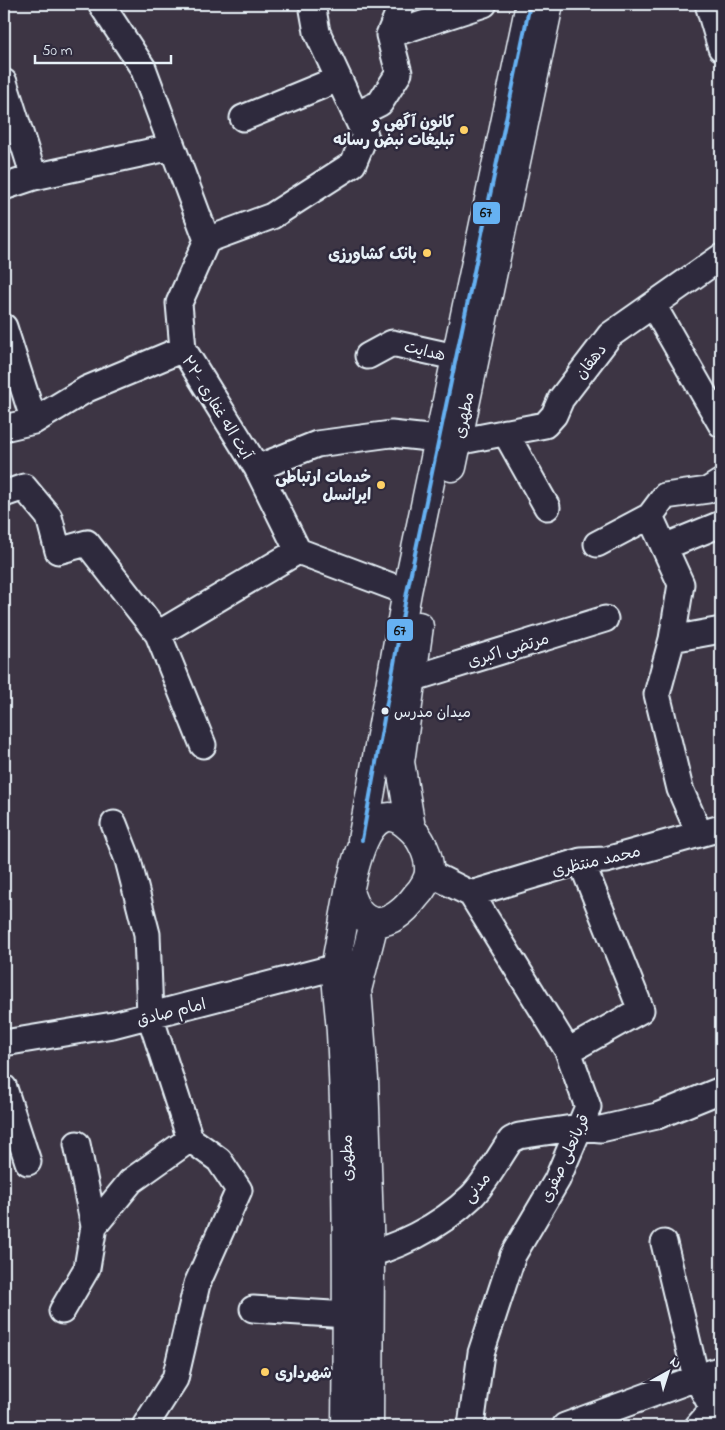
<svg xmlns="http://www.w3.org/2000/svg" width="725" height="1430" font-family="'Indie Flower','Playpen Sans Arabic',sans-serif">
<rect width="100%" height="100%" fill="#3d3544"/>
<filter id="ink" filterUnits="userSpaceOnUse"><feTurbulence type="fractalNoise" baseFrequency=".02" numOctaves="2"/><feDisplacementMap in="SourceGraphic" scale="10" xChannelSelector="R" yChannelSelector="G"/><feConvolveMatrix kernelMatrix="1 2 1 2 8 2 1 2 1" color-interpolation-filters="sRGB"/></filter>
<g filter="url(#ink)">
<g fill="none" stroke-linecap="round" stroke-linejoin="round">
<defs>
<path id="minor" d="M 101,4 L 143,68 L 207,240
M 312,4 L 317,32 L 365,135 L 353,164 L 272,216 L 207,240 L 179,303 L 183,349 L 257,468 L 298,551 L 407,592
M 708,4 L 721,48
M 389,35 L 484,4
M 4,82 L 34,177
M 356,115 L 380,103 L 399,73 L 389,35 L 402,4
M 243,118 L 338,79
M 4,187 L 34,177 L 172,147
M 653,305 L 721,424
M 4,327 L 34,421
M 368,356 L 392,343 L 455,357
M 4,428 L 34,421 L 87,389 L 183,349
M 505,432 L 547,507
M 457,442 L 545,425 L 554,415 L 561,399 L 610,335 L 721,257
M 257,468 L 317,444 L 391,434 L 438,439
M 4,494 L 24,487 L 49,517 L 58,551 L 87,543 L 158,634 L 203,745
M 650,516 L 665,496 L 708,490 L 721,482
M 597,544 L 650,516 L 681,584 L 672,639 L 657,694 L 680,789 L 699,833
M 664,547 L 721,524
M 158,634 L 298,551
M 672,639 L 721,630
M 411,679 L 605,619
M 114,824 L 128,860 L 147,934 L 150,1016 L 190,1139 L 219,1160 L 239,1190 L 197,1284 L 175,1379 L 145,1426
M 429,873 L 471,894 L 568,1051 L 588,1107 L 557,1180 L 513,1255 L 481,1353 L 471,1426
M 471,894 L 581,861 L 606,860 L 721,828
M 4,1043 L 113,1025 L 336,967
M 568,1051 L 641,1010 L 581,861
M 4,1088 L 28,1162
M 77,1144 L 94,1226
M 664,1243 L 696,1377 L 713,1409 L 698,1426
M 351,1259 C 395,1249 439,1228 472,1196 C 487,1181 498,1158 511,1140 L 519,1136 L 579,1127 L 601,1129 L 657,1116 L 721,1090
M 253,1309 L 347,1315
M 62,1311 L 87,1268 L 94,1226 L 131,1181 L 190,1139
M 565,1426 L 721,1369"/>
<path id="major" d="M 452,467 L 549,4
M 411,828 L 400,762 L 419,626
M 362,840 L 407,592 L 530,4
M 346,1426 C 347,1328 348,1231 345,1133 C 344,1100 343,1066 341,1033 C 340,1012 336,989 336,967 C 337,951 342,934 344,919 C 349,893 363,784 409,827 C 420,836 430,856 429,871 C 429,879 422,890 416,896 C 393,927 362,936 349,891
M 369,1426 L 370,1255 L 364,1079 L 357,990 L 374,923"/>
</defs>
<use href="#minor" stroke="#e8f1f8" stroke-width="29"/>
<use href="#major" stroke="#e8f1f8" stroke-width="31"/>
<use href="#minor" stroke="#2f2a3d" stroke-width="25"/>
<use href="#major" stroke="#2f2a3d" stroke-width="28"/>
<defs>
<path id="bus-1" d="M 362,840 L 407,592 L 530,4"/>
</defs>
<use href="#bus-1" stroke="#2f2a3d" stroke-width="8"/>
<use href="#bus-1" stroke="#66b1f2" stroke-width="4"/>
</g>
</g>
<g fill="#ffd166" stroke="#2f2a3d" stroke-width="2">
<circle cx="464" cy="130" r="5"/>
<circle cx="427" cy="253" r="5"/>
<circle cx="381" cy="485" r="5"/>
<circle cx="265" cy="1372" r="5"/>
</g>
<circle fill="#e8f1f8" stroke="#2f2a3d" stroke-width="2" cx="385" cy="711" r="4.5"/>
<g text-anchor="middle" stroke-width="5" stroke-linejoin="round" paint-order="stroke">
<g font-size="15" fill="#e8f1f8" stroke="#2f2a3d" text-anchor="start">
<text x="394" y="717">میدان مدرس</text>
</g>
<g font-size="16" font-weight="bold" fill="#e8f1f8" stroke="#2f2a3d" text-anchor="end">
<text x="454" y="127">کانون آگهی و<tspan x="454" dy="18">تبلیغات نبض رسانه</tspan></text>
<text x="417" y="259">بانک کشاورزی</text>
<text x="371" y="482">خدمات ارتباطی<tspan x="371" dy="18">ایرانسل</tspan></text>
<text x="275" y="1378" text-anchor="start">شهرداری</text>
</g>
<g font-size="16" fill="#e8f1f8" stroke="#2f2a3d">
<text transform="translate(425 350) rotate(13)" y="6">هدایت</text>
<text transform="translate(590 361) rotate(-52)" y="6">دهقان</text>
<text transform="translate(218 407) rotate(58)" y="6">۲۲- آیت اله غفاری</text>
<text transform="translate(463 415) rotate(-78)" y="6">مطهری</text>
<text transform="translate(508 649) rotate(-17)" y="6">مرتضی اکبری</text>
<text transform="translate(596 860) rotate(-13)" y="6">محمد منتظری</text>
<text transform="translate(171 1011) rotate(-14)" y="6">امام صادق</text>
<text transform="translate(346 1158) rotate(-91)" y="6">مطهری</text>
<text transform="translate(564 1158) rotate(-65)" y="6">قربانعلی صفری</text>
<text transform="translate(476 1187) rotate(-50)" y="6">مدنی</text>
</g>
</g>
<g stroke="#2f2a3d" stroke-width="2">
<rect x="472" y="201" width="29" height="24" rx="5" fill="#66b1f2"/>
<rect x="386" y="618" width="28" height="24" rx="5" fill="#66b1f2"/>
</g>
<g font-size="14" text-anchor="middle" font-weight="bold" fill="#111">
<text x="486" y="217">67</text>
<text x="400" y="635">67</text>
</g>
<rect width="725" height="1430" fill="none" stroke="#2f2a3d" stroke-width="20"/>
<rect x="10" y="10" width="705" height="1410" fill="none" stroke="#e8f1f8" stroke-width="2" filter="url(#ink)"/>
<g transform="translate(668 1372) rotate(39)" stroke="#2f2a3d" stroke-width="4" paint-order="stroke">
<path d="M0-4L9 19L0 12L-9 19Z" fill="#e8f1f8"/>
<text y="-8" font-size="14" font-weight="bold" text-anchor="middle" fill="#e8f1f8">N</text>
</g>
<path d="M35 55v8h136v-8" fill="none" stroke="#e8f1f8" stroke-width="2.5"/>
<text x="42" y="55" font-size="15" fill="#e8f1f8" stroke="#2f2a3d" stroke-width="4" paint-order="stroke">50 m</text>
</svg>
